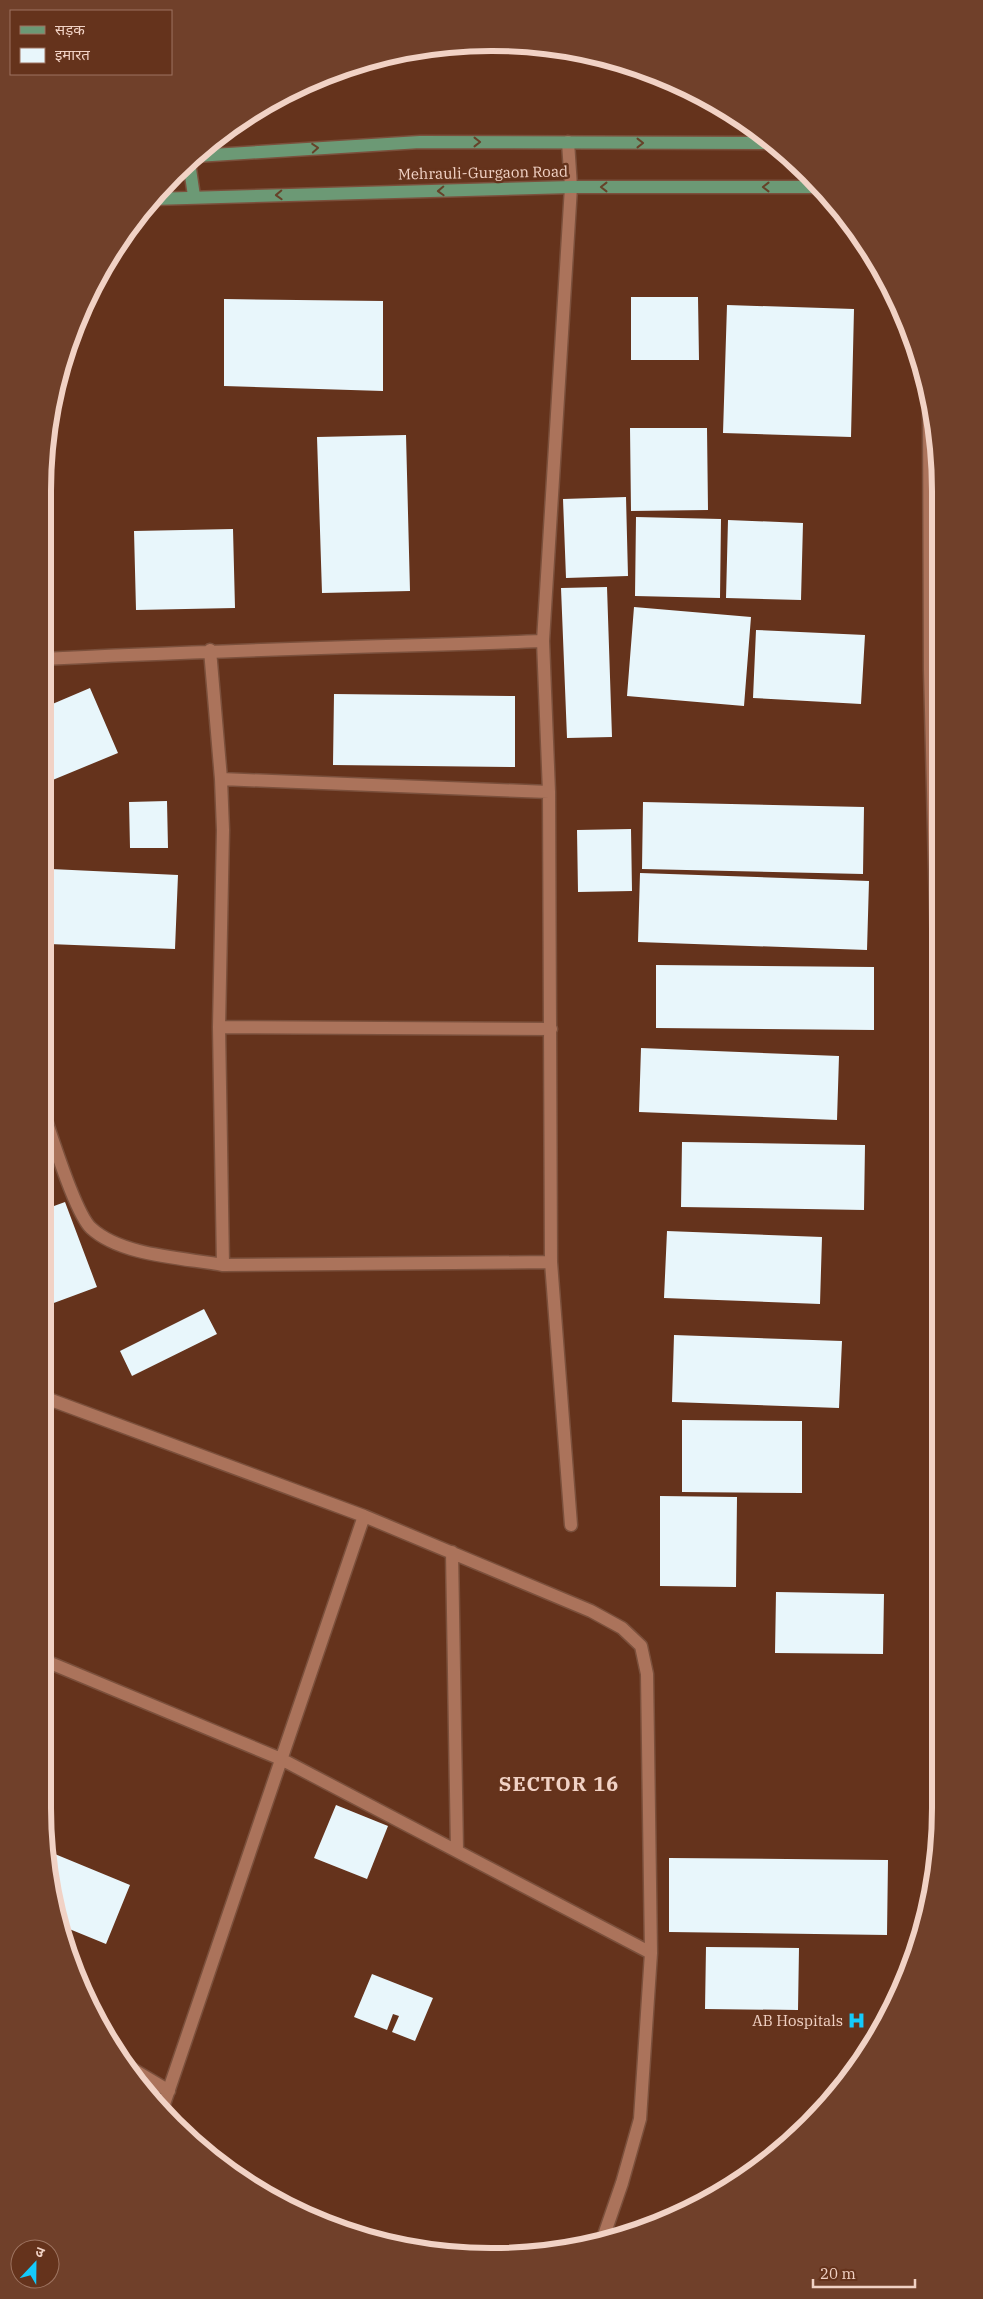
<svg xmlns="http://www.w3.org/2000/svg" width="983" height="2299" font-family="'IBM Plex Serif','Noto Sans Devanagari',serif">
<rect width="100%" height="100%" fill="#65331c"/>
<path fill="#e8f6fb" d="M 631,297 L 698,297 L 699,360 L 631,360 Z
M 224,299 L 383,301 L 383,391 L 224,386 Z
M 727,305 L 854,309 L 851,437 L 723,433 Z
M 630,428 L 707,428 L 708,510 L 631,511 Z
M 406,435 L 410,591 L 322,593 L 317,437 Z
M 45,476 L 49,522 L 43,522 L 43,491 Z
M 626,497 L 628,576 L 566,578 L 563,499 Z
M 636,517 L 721,519 L 720,598 L 635,596 Z
M 728,520 L 803,523 L 801,600 L 726,598 Z
M 233,529 L 235,608 L 136,610 L 134,531 Z
M 607,587 L 612,737 L 567,738 L 561,588 Z
M 634,607 L 751,617 L 744,706 L 627,696 Z
M 756,630 L 865,635 L 861,704 L 753,698 Z
M 90,688 L 118,753 L 43,784 L 43,708 Z
M 334,694 L 515,696 L 515,767 L 333,765 Z
M 167,801 L 168,848 L 130,848 L 129,802 Z
M 643,802 L 864,807 L 863,874 L 642,869 Z
M 631,829 L 632,891 L 578,892 L 577,830 Z
M 51,869 L 178,875 L 175,949 L 49,944 Z
M 640,873 L 869,881 L 867,950 L 638,942 Z
M 656,965 L 874,967 L 874,1030 L 656,1028 Z
M 641,1048 L 839,1056 L 837,1120 L 639,1112 Z
M 682,1142 L 865,1145 L 864,1210 L 681,1207 Z
M 43,1159 L 52,1178 L 43,1182 Z
M 65,1202 L 97,1287 L 43,1307 L 43,1210 Z
M 667,1231 L 822,1237 L 820,1304 L 664,1298 Z
M 204,1309 L 217,1334 L 132,1376 L 120,1351 Z
M 674,1335 L 842,1341 L 839,1408 L 672,1402 Z
M 682,1420 L 802,1421 L 802,1493 L 682,1492 Z
M 660,1496 L 737,1497 L 736,1587 L 660,1586 Z
M 776,1592 L 884,1594 L 883,1654 L 775,1653 Z
M 336,1805 L 388,1826 L 367,1879 L 314,1858 Z
M 50,1852 L 130,1885 L 106,1944 L 62,1926 Z
M 669,1858 L 888,1860 L 887,1935 L 669,1932 Z
M 706,1947 L 799,1948 L 798,2010 L 705,2009 Z
M 372,1974 L 433,1998 L 415,2041 L 392,2032 L 399,2016 L 393,2014 L 387,2030 L 354,2017 Z"/>
<g fill="none" stroke-linecap="round" stroke-linejoin="round">
<defs>
<path id="lane" d="M 929,406 L 930,670 L 938,990
M 43,1397 L 364,1516 L 591,1611 L 622,1628 L 641,1646 L 647,1674 L 651,1953 L 640,2119 L 622,2183 L 602,2241
M 452,1552 L 457,1851
M 43,1660 L 281,1759 L 651,1953
M 127,2066 L 169,2091
M 162,2110 L 364,1516"/>
<path id="street" d="M 568,142 L 571,187 L 543,641 L 549,792 L 551,1262 L 571,1525
M 210,650 L 221,779
M 43,659 C 209,650 376,647 543,641
M 549,792 L 221,779 L 223,830 L 219,1027 L 223,1265 L 551,1262
M 219,1027 L 551,1029
M 43,1112 C 52,1136 75,1213 91,1228 C 121,1256 184,1258 223,1265"/>
<path id="primary" d="M 196,156 L 420,142 L 768,143
M 189,162 L 194,196
M 152,199 L 571,187 L 815,187"/>
</defs>
<use href="#lane" stroke="#7b503c" stroke-width="15"/>
<use href="#street" stroke="#7b503c" stroke-width="15"/>
<use href="#primary" stroke="#7b503c" stroke-width="15"/>
<use href="#lane" stroke="#ab735b" stroke-width="12"/>
<use href="#street" stroke="#ab735b" stroke-width="12"/>
<use href="#primary" stroke="#6c9975" stroke-width="12"/>
</g>
<defs><path id="oneway-chevron" d="M-2-3.5L2.5 0L-2 3.5" fill="none" stroke-width="1.6" stroke-linecap="round" stroke-linejoin="round" transform="scale(1.25)"/></defs>
<g stroke="#664229">
<use href="#oneway-chevron" transform="translate(477 142)"/>
<use href="#oneway-chevron" transform="translate(640 143)"/>
<use href="#oneway-chevron" transform="translate(315 148) rotate(-4)"/>
<use href="#oneway-chevron" transform="translate(604 187) rotate(-180)"/>
<use href="#oneway-chevron" transform="translate(766 187) rotate(-180)"/>
<use href="#oneway-chevron" transform="translate(441 191) rotate(178)"/>
<use href="#oneway-chevron" transform="translate(279 195) rotate(178)"/>
</g>
<defs>
<symbol id="hospital-bare" viewBox="-9 -9 18 18"><path d="M-5-5h3v3.5h4V-5h3V5h-3V1.5h-4V5h-3Z" fill="#14cafb" stroke="#65331c" stroke-width="2.5" paint-order="stroke"/></symbol>
</defs>
<g fill-rule="evenodd">
<use href="#hospital-bare" x="844" y="2008" width="25" height="25"/>
</g>
<g text-anchor="middle" stroke-width="5" stroke-linejoin="round" paint-order="stroke">
<g font-size="15" fill="#f1d2c5" stroke="#65331c">
<text transform="translate(483 173) rotate(-1)" y="5">Mehrauli-Gurgaon Road</text>
</g>
<g font-size="15" fill="#f1d2c5" stroke="#65331c" text-anchor="end">
<text x="843" y="2026">AB Hospitals</text>
</g>
<g font-size="20" font-weight="bold" letter-spacing="1" fill="#f1d2c5" stroke="#65331c">
<text x="559" y="1791">SECTOR 16</text>
</g>
</g>
<path d="M0 0H983V2299H0ZM491 51H492A440 440 0 0 1 932 491V1808A440 440 0 0 1 492 2248H491A440 440 0 0 1 51 1808V491A440 440 0 0 1 491 51Z" fill="#70402a" fill-rule="evenodd"/>
<path fill="none" stroke="#f1d2c5" stroke-width="6" d="M491 51H492A440 440 0 0 1 932 491V1808A440 440 0 0 1 492 2248H491A440 440 0 0 1 51 1808V491A440 440 0 0 1 491 51Z"/>
<rect x="10" y="10" width="162" height="65" fill="#65331c" stroke="#9d7360"/>
<rect x="20" y="26" width="25" height="8" fill="#6c9975" stroke="#9d7360"/>
<text x="55" y="35" font-size="15" fill="#f1d2c5">सड़क</text>
<rect x="20" y="48" width="25" height="15" fill="#e8f6fb" stroke="#9d7360"/>
<text x="55" y="60" font-size="15" fill="#f1d2c5">इमारत</text>
<g transform="translate(35 2264) rotate(22)"><circle r="24" fill="#65331c" stroke="#9d7360"/>
<path d="M0-4L9 19L0 12L-9 19Z" fill="#14cafb"/>
<text y="-8" font-size="14" font-weight="bold" text-anchor="middle" fill="#f1d2c5">उ</text>
</g>
<path d="M813 2279v8h102v-8" fill="none" stroke="#f1d2c5" stroke-width="2.5"/>
<text x="820" y="2279" font-size="15" fill="#f1d2c5" stroke="#65331c" stroke-width="4" paint-order="stroke">20 m</text>
</svg>
